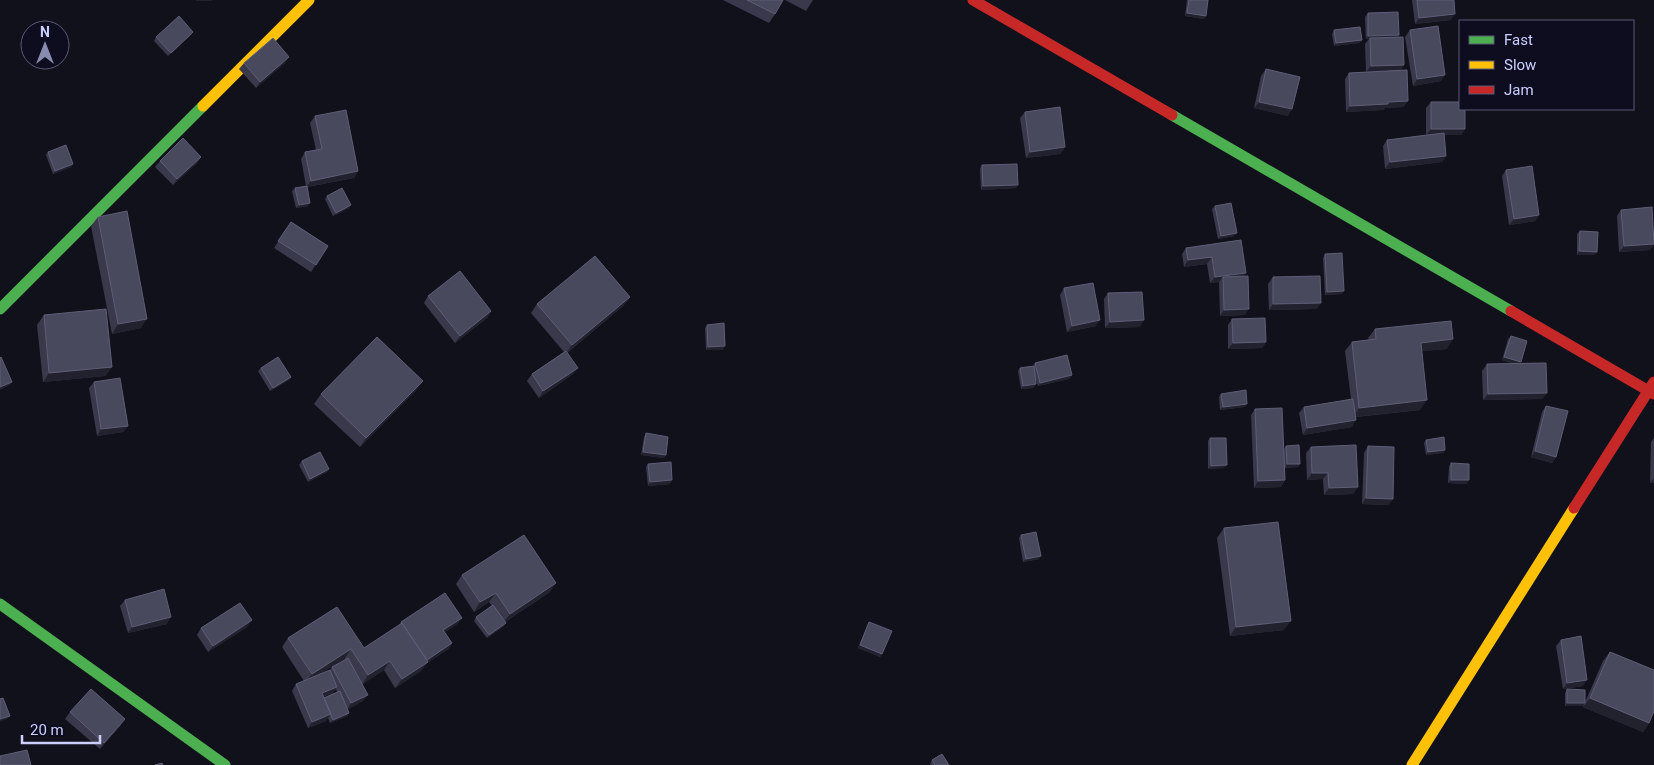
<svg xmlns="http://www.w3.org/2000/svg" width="1654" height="765" font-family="Roboto,sans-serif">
<rect width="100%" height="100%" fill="#11111b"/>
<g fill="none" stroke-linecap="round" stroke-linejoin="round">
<path stroke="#4caf50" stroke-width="11" d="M 1172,115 L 1511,311
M 0,309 L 203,106
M 0,604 L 225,765"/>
<path stroke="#ffc107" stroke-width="11" d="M 203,106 L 309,0
M 1412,765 L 1574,508"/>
<path stroke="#c62828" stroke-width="11" d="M 973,0 L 1172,115
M 1511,311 L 1654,394
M 1574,508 L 1654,382"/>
</g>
<path fill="#39394b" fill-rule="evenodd" d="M 723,0 L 783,0 L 775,14 L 769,23 Z
M 785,0 L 813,0 L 806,11 Z
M 1187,0 L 1208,0 L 1204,19 L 1185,16 Z
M 1412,0 L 1454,0 L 1451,20 L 1415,24 Z
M 1368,13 L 1399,35 L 1398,37 L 1400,71 L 1408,101 L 1403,107 L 1385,108 L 1383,110 L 1346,112 L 1345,79 L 1349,73 L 1366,72 L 1365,44 L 1369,39 L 1366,39 L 1365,17 Z
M 1334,30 L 1362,40 L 1359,43 L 1334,46 L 1332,34 Z
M 1410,30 L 1441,81 L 1413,86 L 1405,37 Z
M 193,32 L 191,35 L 168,56 L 154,41 L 156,37 Z
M 244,63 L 285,63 L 256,88 L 239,69 Z
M 1266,69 L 1288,116 L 1254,108 L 1261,76 Z
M 1431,102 L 1465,129 L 1461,135 L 1444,135 L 1446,156 L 1442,162 L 1385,169 L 1383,146 L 1387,140 L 1426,135 L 1426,108 Z
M 1025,112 L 1065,147 L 1060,154 L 1026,158 L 1020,118 Z
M 315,116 L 358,171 L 354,178 L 307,187 L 308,206 L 296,208 L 292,191 L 295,188 L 306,186 L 301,159 L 305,152 L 316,150 L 310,123 Z
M 48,152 L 73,164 L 71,167 L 53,174 L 46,155 Z
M 201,157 L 197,163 L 173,185 L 155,167 L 160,161 Z
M 982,165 L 1016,188 L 981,190 L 980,169 Z
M 1506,170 L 1539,215 L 1535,221 L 1509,225 L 1502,176 Z
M 327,196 L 349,208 L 333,216 L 325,199 Z
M 1215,206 L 1234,236 L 1218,239 L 1212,209 Z
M 1621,210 L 1654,244 L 1650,250 L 1619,252 L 1617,216 Z
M 98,217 L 141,328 L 112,334 L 91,226 Z
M 291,222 L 328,246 L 311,272 L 274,248 Z
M 1580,231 L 1595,255 L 1577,255 L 1577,234 Z
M 1241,240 L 1244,276 L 1245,315 L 1220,316 L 1219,282 L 1210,283 L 1207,264 L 1184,267 L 1182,254 L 1186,248 Z
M 1325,254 L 1342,294 L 1325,295 L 1323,258 Z
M 1273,277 L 1321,303 L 1316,309 L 1269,310 L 1268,284 Z
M 1064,288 L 1096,326 L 1067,332 L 1060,295 Z
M 1108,293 L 1140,327 L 1105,328 L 1104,299 Z
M 428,296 L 491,311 L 487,318 L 455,343 L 424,303 Z
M 630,297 L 623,306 L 567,353 L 573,374 L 539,398 L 527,381 L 532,374 L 564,352 L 531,313 L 537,304 Z
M 44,315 L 112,367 L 105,376 L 43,382 L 37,325 Z
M 1232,319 L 1266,342 L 1262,348 L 1228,349 L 1228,325 Z
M 707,325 L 723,350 L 706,350 L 705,328 Z
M 1375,329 L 1447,349 L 1421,351 L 1420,410 L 1356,417 L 1352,427 L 1303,435 L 1299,413 L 1304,407 L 1351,399 L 1345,351 L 1352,342 L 1369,340 L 1368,338 Z
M 1511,336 L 1520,363 L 1547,393 L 1542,399 L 1483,400 L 1482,371 L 1487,364 L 1514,364 L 1502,360 L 1508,339 Z
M 1035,363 L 1072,375 L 1069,379 L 1038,386 L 1035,377 L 1034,388 L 1021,389 L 1018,371 L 1020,368 L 1033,366 Z
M 261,368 L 291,377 L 289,380 L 270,391 L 258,371 Z
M 423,381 L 416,390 L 360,447 L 314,404 L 321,394 Z
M 94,382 L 128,426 L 123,432 L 97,436 L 89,388 Z
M 1221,394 L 1245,407 L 1220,410 L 1219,397 Z
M 1546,406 L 1556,457 L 1552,463 L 1531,457 L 1542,412 Z
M 1255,409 L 1284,449 L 1286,446 L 1300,464 L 1298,467 L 1285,468 L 1285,480 L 1281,487 L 1254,488 L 1251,415 Z
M 646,433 L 666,455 L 664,458 L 641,455 L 644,437 Z
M 1210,438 L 1224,468 L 1208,469 L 1208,441 Z
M 1654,438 L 1654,483 L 1650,483 L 1651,442 Z
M 1426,440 L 1445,450 L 1443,453 L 1426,455 L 1424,443 Z
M 1368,446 L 1393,499 L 1388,505 L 1362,504 L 1364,453 Z
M 1311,447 L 1358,487 L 1353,494 L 1324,495 L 1323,479 L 1307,480 L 1306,453 Z
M 302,461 L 327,472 L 308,482 L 299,465 Z
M 1451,463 L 1467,484 L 1448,483 L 1449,466 Z
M 648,464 L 670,484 L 648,486 L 646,467 Z
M 1224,528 L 1284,630 L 1230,636 L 1217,538 Z
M 1021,535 L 1039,559 L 1023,562 L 1019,538 Z
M 462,575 L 550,592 L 505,622 L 504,626 L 487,638 L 474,621 L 476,617 L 492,606 L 489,602 L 474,612 L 456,584 Z
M 125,600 L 167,624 L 128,633 L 120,606 Z
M 462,618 L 457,624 L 445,632 L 452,643 L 448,649 L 427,663 L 421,671 L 395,688 L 384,670 L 362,684 L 363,701 L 348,709 L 349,713 L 347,716 L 330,723 L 328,718 L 326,721 L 308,728 L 292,691 L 296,684 L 304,681 L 282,647 L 288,638 L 364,648 L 400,625 L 401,622 ZM 345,658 L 346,660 L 332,667 L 330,670 L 318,675 ZM 336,689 L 337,692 L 324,698 L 323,697 L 333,693 Z
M 869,622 L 882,654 L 880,657 L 858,648 L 867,626 Z
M 247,627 L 208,652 L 197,635 L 201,628 Z
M 1561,640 L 1583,686 L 1563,689 L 1556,646 Z
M 1610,652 L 1649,723 L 1643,732 L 1583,707 L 1603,661 Z
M 1567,689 L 1585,703 L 1583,706 L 1565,706 L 1565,693 Z
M 70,712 L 121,725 L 100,749 L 65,719 Z
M 932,760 L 949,765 L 931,765 L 930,764 Z"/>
<path fill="#22222f" d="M 196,0 L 213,0 L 212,1 L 196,1 Z
M 1187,13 L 1206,16 L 1204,19 L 1185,16 Z
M 1455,14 L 1451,20 L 1415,24 L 1419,18 Z
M 193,32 L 191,35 L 168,56 L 171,53 Z
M 1399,35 L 1397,38 L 1370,38 L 1369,39 L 1366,39 L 1368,36 Z
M 1362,40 L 1359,43 L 1334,46 L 1336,43 Z
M 289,57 L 285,63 L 256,88 L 260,82 Z
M 1404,65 L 1400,72 L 1366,72 L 1371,66 Z
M 1445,75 L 1441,81 L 1413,86 L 1417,79 Z
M 1408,101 L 1403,107 L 1385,108 L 1383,110 L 1346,112 L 1350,106 L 1388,102 Z
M 1259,102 L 1292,109 L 1288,116 L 1254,108 Z
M 1431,129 L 1465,129 L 1461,135 L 1426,135 Z
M 1065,147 L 1060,154 L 1026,158 L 1030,152 Z
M 1446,156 L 1442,162 L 1385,169 L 1390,162 Z
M 201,157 L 197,163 L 173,185 L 177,179 Z
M 73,164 L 71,167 L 53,174 L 55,171 Z
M 358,171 L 354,178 L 306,187 L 311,181 Z
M 1018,185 L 1016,188 L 981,190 L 983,186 Z
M 310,203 L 308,206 L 296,208 L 299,205 Z
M 351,205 L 349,208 L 333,216 L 336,213 Z
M 1539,215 L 1535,221 L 1509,225 L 1514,219 Z
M 1237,233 L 1234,236 L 1218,239 L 1221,236 Z
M 1654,244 L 1650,250 L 1619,252 L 1624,246 Z
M 1579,251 L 1597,252 L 1595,255 L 1577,255 Z
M 1212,257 L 1207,264 L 1184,267 L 1188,260 Z
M 1246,273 L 1241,279 L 1223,277 L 1219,282 L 1210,283 L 1215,277 Z
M 1344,291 L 1342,294 L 1325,295 L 1327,292 Z
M 630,297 L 623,306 L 565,354 L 572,345 Z
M 1321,303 L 1316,309 L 1269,310 L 1273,304 Z
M 1249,309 L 1245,315 L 1220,316 L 1224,310 Z
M 491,311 L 487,318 L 455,343 L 460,336 Z
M 147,319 L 141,328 L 112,334 L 118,324 Z
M 1100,320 L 1096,326 L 1067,332 L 1072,326 Z
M 1144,320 L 1140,327 L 1105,328 L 1110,322 Z
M 1453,339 L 1447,349 L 1414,352 L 1421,343 Z
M 1266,342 L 1262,348 L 1228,349 L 1233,343 Z
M 725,346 L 723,350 L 706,350 L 708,347 Z
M 1504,357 L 1521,362 L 1519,365 L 1502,360 Z
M 112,367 L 105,376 L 43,382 L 49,373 Z
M 578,368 L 573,374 L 539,398 L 543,391 Z
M 1072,375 L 1069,379 L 1038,386 L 1040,383 Z
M 291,377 L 289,380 L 270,391 L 273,388 Z
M 423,381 L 416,390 L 360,447 L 366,438 Z
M 12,382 L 10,385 L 0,390 L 0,387 Z
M 1036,384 L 1034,388 L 1021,389 L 1023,386 Z
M 1547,393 L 1542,399 L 1483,400 L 1488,394 Z
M 1427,400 L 1420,410 L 1353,417 L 1359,408 Z
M 1247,404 L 1245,407 L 1220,410 L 1223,407 Z
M 1356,420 L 1352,427 L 1303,435 L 1307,428 Z
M 128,426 L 123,432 L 97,436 L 101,429 Z
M 1445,450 L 1443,453 L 1426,455 L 1428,452 Z
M 1535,451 L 1556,457 L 1552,463 L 1531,457 Z
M 643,452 L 666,455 L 664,458 L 641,455 Z
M 1287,464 L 1300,464 L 1298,467 L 1285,468 Z
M 1227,465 L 1224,468 L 1208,469 L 1211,466 Z
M 329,469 L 327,472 L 308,482 L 310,479 Z
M 1312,473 L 1328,473 L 1323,479 L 1307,480 Z
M 1654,478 L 1654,483 L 1650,483 Z
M 672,480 L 670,484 L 648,486 L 650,482 Z
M 1285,480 L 1281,487 L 1254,488 L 1258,481 Z
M 1451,480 L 1469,480 L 1467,484 L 1448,483 Z
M 1358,487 L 1353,494 L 1324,495 L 1329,488 Z
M 1366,498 L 1393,499 L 1388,505 L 1362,504 Z
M 1041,556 L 1039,559 L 1023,562 L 1026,559 Z
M 556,583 L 550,592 L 503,623 L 510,614 Z
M 496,593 L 489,602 L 474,612 L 480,602 Z
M 171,617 L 167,624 L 128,633 L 132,627 Z
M 462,618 L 457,624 L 439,636 L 443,630 Z
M 252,620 L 247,627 L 208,652 L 213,646 Z
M 1291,621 L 1284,630 L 1230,636 L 1236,627 Z
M 506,623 L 504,626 L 487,638 L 489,635 Z
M 452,643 L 448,649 L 427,663 L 421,671 L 395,688 L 402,679 L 427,660 Z
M 860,645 L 882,654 L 880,657 L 858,648 Z
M 351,649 L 345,658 L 305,683 L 312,674 Z
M 390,661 L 384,670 L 362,685 L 368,675 Z
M 1587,680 L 1583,686 L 1563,689 L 1567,683 Z
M 337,687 L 333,693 L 317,699 L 322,693 Z
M 368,695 L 363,701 L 347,710 L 351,703 Z
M 1590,698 L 1649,723 L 1643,732 L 1583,707 Z
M 1567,703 L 1585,703 L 1583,706 L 1565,706 Z
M 349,713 L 347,716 L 330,723 L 333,720 Z
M 331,714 L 326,721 L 308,728 L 312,722 Z
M 10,716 L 7,719 L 0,722 L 0,719 Z
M 125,719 L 121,725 L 100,749 L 104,743 Z"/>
<path fill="#49495e" stroke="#5d5e77" d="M 747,0 L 783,0 L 775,14 Z
M 1189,0 L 1208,0 L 1206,16 L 1187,13 Z
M 1417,0 L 1454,0 L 1455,14 L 1419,18 Z
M 1398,12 L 1399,35 L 1368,36 L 1368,13 Z
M 179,16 L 193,32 L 171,53 L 156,37 Z
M 1438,26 L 1445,75 L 1417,79 L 1410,30 Z
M 1360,27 L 1362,40 L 1336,43 L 1334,30 Z
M 1403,37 L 1404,65 L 1371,66 L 1370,38 Z
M 273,38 L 289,57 L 260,82 L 244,63 Z
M 1266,69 L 1300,77 L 1292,109 L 1259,102 Z
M 1407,70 L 1408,101 L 1388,102 L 1388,104 L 1350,106 L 1349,73 Z
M 1431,102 L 1460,102 L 1460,109 L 1465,109 L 1465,129 L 1431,129 Z
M 1060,107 L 1065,147 L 1030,152 L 1025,112 Z
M 346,110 L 358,171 L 311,181 L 305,152 L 322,149 L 315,116 Z
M 1444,133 L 1446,156 L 1390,162 L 1387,140 Z
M 183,138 L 201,157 L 177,179 L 160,161 Z
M 66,145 L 73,164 L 55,171 L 48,152 Z
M 1017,164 L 1018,185 L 983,186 L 982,165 Z
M 1532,166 L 1539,215 L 1514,219 L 1506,170 Z
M 307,186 L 310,203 L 299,205 L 295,188 Z
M 342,188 L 351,205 L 336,213 L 327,196 Z
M 1231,203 L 1237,233 L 1221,236 L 1215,206 Z
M 1652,207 L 1654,244 L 1624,246 L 1621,210 Z
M 127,211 L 147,319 L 118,324 L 98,217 Z
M 291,222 L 328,246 L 316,265 L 278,241 Z
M 1580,231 L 1598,232 L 1597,252 L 1579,251 Z
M 1241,240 L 1246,273 L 1215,277 L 1212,257 L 1188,260 L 1186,248 Z
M 1342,253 L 1344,291 L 1327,292 L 1325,254 Z
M 595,256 L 630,297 L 572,345 L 537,304 Z
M 460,271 L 491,311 L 460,336 L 428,296 Z
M 1248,276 L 1249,309 L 1224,310 L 1223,277 Z
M 1320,276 L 1321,303 L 1273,304 L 1273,277 Z
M 1093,283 L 1100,320 L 1072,326 L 1064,288 Z
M 1142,292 L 1144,320 L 1110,322 L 1108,293 Z
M 106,309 L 112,367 L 49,373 L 44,315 Z
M 1265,318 L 1266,342 L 1233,343 L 1232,319 Z
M 1451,321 L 1453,339 L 1421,343 L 1427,400 L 1359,408 L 1352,342 L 1376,339 L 1375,329 Z
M 724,323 L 725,346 L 708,347 L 707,325 Z
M 1511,336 L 1527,341 L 1521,362 L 1504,357 Z
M 377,337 L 423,381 L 366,438 L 321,394 Z
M 566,351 L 578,368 L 543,391 L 532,374 Z
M 1067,355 L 1072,375 L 1040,383 L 1035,363 Z
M 1,357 L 12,382 L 0,387 L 0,358 Z
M 278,357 L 291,377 L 273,388 L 261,368 Z
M 1546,363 L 1547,393 L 1488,394 L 1487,364 Z
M 1034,366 L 1036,384 L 1023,386 L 1020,368 Z
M 120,378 L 128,426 L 101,429 L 94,382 Z
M 1246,390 L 1247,404 L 1223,407 L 1221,394 Z
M 1353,399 L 1356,420 L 1307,428 L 1304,407 Z
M 1546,406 L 1568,411 L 1556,457 L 1535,451 Z
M 1282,408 L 1285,480 L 1258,481 L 1255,409 Z
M 646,433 L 668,437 L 666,455 L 643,452 Z
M 1444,437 L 1445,450 L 1428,452 L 1426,440 Z
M 1210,438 L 1226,438 L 1227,465 L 1211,466 Z
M 1299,445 L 1300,464 L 1287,464 L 1286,446 Z
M 1356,445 L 1358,487 L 1329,488 L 1328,473 L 1312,473 L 1311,447 Z
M 1368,446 L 1394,447 L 1393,499 L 1366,498 Z
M 320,452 L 329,469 L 310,479 L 302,461 Z
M 671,462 L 672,480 L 650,482 L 648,464 Z
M 1451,463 L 1469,464 L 1469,480 L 1451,480 Z
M 1278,522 L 1291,621 L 1236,627 L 1224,528 Z
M 1036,532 L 1041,556 L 1026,559 L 1021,535 Z
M 524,535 L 556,583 L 510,614 L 496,593 L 480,602 L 462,575 Z
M 164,589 L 171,617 L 132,627 L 125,600 Z
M 445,593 L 462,618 L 443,630 L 452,643 L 427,660 L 401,622 Z
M 240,603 L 252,620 L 213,646 L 201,628 Z
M 493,605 L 506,623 L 489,635 L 476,617 Z
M 337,607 L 364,648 L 402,623 L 428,662 L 402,679 L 390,661 L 368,675 L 351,649 L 312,674 L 288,638 Z
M 869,622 L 892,631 L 882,654 L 860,645 Z
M 1581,636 L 1587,680 L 1567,683 L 1561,640 Z
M 1610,652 L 1654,670 L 1654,711 L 1649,723 L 1590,698 Z
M 348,658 L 368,695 L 351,703 L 332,667 Z
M 330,670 L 337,687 L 322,693 L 331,714 L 312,722 L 296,684 Z
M 91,689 L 125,719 L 104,743 L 70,712 Z
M 1567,689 L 1585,690 L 1585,703 L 1567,703 Z
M 340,691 L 349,713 L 333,720 L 324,698 Z
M 3,698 L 10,716 L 0,719 L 0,699 Z
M 27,750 L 31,765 L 0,765 L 0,756 Z
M 942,754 L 949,765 L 935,765 L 932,760 Z
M 162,763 L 163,765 L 155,765 Z"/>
<rect x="1459" y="20" width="175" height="90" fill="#0d0d1f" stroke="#595a78"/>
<rect x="1469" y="36" width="25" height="8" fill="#4caf50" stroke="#595a78"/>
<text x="1504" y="45" font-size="15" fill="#cbcefe">Fast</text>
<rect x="1469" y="61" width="25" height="8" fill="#ffc107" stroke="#595a78"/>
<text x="1504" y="70" font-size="15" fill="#cbcefe">Slow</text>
<rect x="1469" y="86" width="25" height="8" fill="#c62828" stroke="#595a78"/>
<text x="1504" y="95" font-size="15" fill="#cbcefe">Jam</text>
<g transform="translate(45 45)"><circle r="24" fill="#0d0d1f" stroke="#595a78"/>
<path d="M0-4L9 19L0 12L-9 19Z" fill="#8a8caf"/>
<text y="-8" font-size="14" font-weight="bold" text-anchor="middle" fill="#cbcefe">N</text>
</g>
<path d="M22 735v8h78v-8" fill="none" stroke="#cbcefe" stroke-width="2.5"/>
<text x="30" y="735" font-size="15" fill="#cbcefe" stroke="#0d0d1f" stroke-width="4" paint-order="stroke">20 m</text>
</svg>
